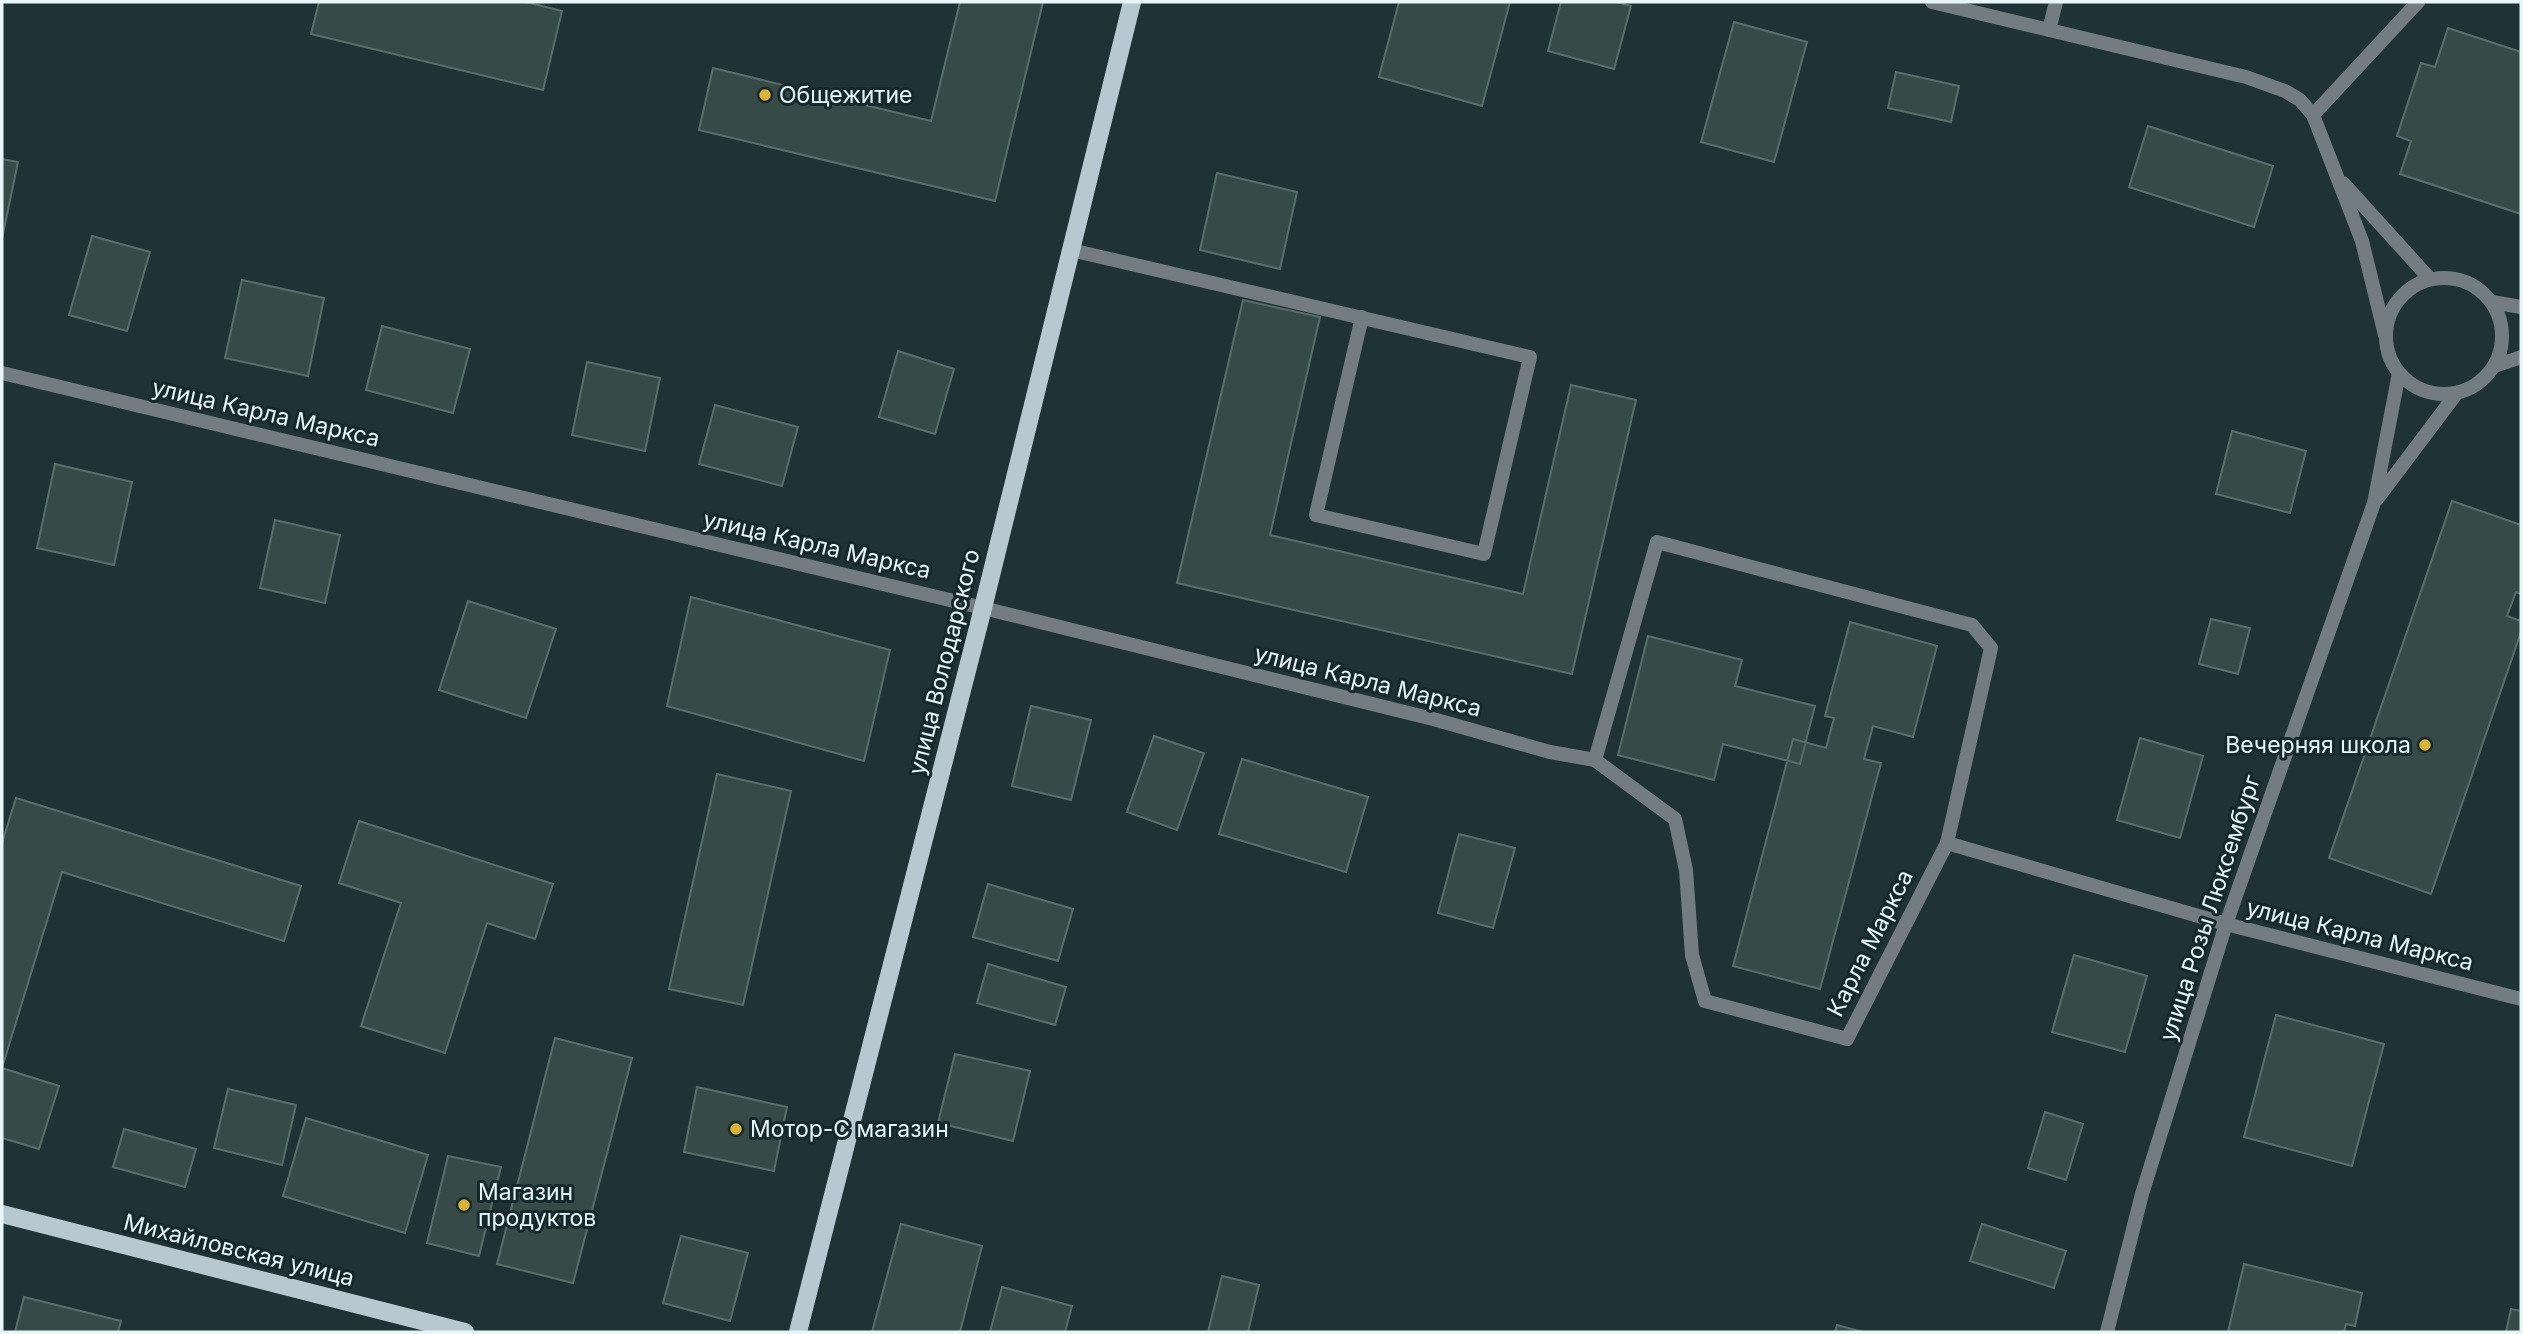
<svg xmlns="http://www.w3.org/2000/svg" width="2523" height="1334" font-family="Inter,sans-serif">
<rect width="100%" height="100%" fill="#1f3336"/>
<path fill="#364b48" stroke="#586e6b" stroke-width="2" d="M 319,2 L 526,2 L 562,11 L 543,90 L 311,34 Z
M 960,2 L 1043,2 L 995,201 L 699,130 L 713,68 L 931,121 Z
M 1399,2 L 1510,2 L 1482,106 L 1379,77 Z
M 1561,2 L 1617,2 L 1631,6 L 1614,69 L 1548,51 Z
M 1734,22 L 1807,42 L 1774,162 L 1701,142 Z
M 2448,28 L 2521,52 L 2521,214 L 2400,174 L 2411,141 L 2397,136 L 2421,63 L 2435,67 Z
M 1896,72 L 1959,86 L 1951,122 L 1888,108 Z
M 2148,126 L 2273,166 L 2254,227 L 2129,187 Z
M 2,159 L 18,162 L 2,239 Z
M 1217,173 L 1297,192 L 1280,269 L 1200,250 Z
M 92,236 L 150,252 L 127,331 L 69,315 Z
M 242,280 L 324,298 L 308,376 L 225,358 Z
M 1243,300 L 1320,317 L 1270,535 L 1523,594 L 1571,385 L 1636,400 L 1572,674 L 1177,583 Z
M 382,326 L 470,349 L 453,413 L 366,390 Z
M 898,351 L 954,369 L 935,434 L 879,417 Z
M 587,362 L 660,378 L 645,451 L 572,435 Z
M 715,405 L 798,427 L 782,486 L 699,464 Z
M 2232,431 L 2306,451 L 2290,513 L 2216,494 Z
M 55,464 L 132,482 L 114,565 L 37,548 Z
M 2452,501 L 2521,525 L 2521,594 L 2516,592 L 2507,616 L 2521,621 L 2521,632 L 2431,894 L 2329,858 Z
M 275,520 L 340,535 L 325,603 L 260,588 Z
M 691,597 L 890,650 L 864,761 L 667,706 Z
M 468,601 L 556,629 L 526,718 L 439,690 Z
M 2211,619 L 2250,628 L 2238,674 L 2199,664 Z
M 1850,622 L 1937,646 L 1913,737 L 1873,726 L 1864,759 L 1881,763 L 1820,989 L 1733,966 L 1793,739 L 1826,748 L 1834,718 L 1825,716 Z
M 1648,636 L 1742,660 L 1735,686 L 1815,706 L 1800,764 L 1723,744 L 1714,780 L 1618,755 Z
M 1031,706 L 1091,720 L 1071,800 L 1012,786 Z
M 1154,736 L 1204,753 L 1177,830 L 1127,812 Z
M 2140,738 L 2203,756 L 2180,838 L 2117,820 Z
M 1242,759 L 1368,797 L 1346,872 L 1219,834 Z
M 717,774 L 791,791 L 743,1005 L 669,989 Z
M 16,798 L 301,886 L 284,941 L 62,872 L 2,1068 L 59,1086 L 39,1149 L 2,1138 L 2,843 Z
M 359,821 L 553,884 L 535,939 L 487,923 L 445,1053 L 361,1026 L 401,903 L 339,883 Z
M 1459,834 L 1515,848 L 1493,928 L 1438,913 Z
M 988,884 L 1073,909 L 1058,961 L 973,937 Z
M 2074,955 L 2147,976 L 2125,1052 L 2052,1032 Z
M 988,964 L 1066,987 L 1055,1025 L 977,1003 Z
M 2276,1015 L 2384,1044 L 2352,1166 L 2244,1137 Z
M 555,1038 L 632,1058 L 573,1283 L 497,1264 Z
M 955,1054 L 1030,1071 L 1013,1141 L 938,1123 Z
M 697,1087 L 787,1107 L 774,1171 L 684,1152 Z
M 228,1089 L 296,1105 L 282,1165 L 214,1148 Z
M 2045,1112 L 2083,1124 L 2066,1180 L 2028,1168 Z
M 306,1118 L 428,1155 L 405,1233 L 283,1196 Z
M 124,1129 L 196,1149 L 185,1187 L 113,1167 Z
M 448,1156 L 501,1167 L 479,1256 L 427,1243 Z
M 901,1224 L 982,1246 L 960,1332 L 872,1332 Z
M 1982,1224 L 2066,1251 L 2054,1288 L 1970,1261 Z
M 681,1236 L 748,1253 L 730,1321 L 663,1303 Z
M 2244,1264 L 2362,1293 L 2355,1326 L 2346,1324 L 2344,1332 L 2228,1332 Z
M 1222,1276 L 1259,1285 L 1248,1332 L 1208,1332 Z
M 1002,1287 L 1072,1306 L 1065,1332 L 990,1332 Z
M 24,1297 L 121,1321 L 118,1332 L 15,1332 Z
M 2511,1309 L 2521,1311 L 2521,1332 L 2506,1332 Z
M 1837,1325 L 1863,1332 L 1835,1332 Z"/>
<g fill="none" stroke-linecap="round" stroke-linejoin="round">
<path stroke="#737c80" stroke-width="14" d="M 2049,30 L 2056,2
M 1071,250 L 1530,357 L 1484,554 L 1316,515 L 1362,317
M 1595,760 L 1657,542 L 1972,625 L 1991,648 L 1947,843"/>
<path stroke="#737c80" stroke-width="14" d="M 1932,2 L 2246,77 L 2285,91 L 2300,100 L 2313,115 L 2362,241 L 2385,335
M 2313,115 L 2418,2
M 2343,183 L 2430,279
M2386 336a58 58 0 1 1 116 0a58 58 0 1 1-116 0Z
M 2492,302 L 2521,307
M 2495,366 L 2521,357
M 2,373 L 983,608 L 1433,719 L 1550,752 L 1595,760 L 1675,819 L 1686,870 L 1692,955 L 1705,1001 L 1847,1039 L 1947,843 L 2226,924 L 2521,999
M 2377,499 L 2456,394
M 2107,1332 L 2142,1194 L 2226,924 L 2374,503 L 2399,373"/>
<path stroke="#b7c8d1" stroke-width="18" d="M 2,1214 L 465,1332
M 798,1332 L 983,608 L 1132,2"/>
</g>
<g fill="#dbb233" stroke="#15292c" stroke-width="2.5">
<circle cx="765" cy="95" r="7"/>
<circle cx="2425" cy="745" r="7"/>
<circle cx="736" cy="1129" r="7"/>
<circle cx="464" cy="1205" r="7"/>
</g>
<g text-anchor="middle" stroke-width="6" stroke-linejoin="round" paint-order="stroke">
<g font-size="23" fill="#e9f6f8" stroke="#15292c" text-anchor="start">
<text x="779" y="103">Общежитие</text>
<text x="2411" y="753" text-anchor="end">Вечерняя школа</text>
<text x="750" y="1137">Мотор-С магазин</text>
<text x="478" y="1200">Магазин<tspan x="478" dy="26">продуктов</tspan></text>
</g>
<g font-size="23" fill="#e9f6f8" stroke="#15292c">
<text transform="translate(266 413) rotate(13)" y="8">улица Карла Маркса</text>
<text transform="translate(817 545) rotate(13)" y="8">улица Карла Маркса</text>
<text transform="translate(944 662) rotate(-76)" y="8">улица Володарского</text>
<text transform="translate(1368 681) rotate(14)" y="8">улица Карла Маркса</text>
<text transform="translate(2210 908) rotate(-72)" y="8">улица Розы Люксембург</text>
<text transform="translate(2360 935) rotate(14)" y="8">улица Карла Маркса</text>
<text transform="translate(1870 943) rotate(-63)" y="8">Карла Маркса</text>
<text transform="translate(239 1250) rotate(14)" y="8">Михайловская улица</text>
</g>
</g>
<rect width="2523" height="1334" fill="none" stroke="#e9f6f8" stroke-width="7"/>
</svg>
